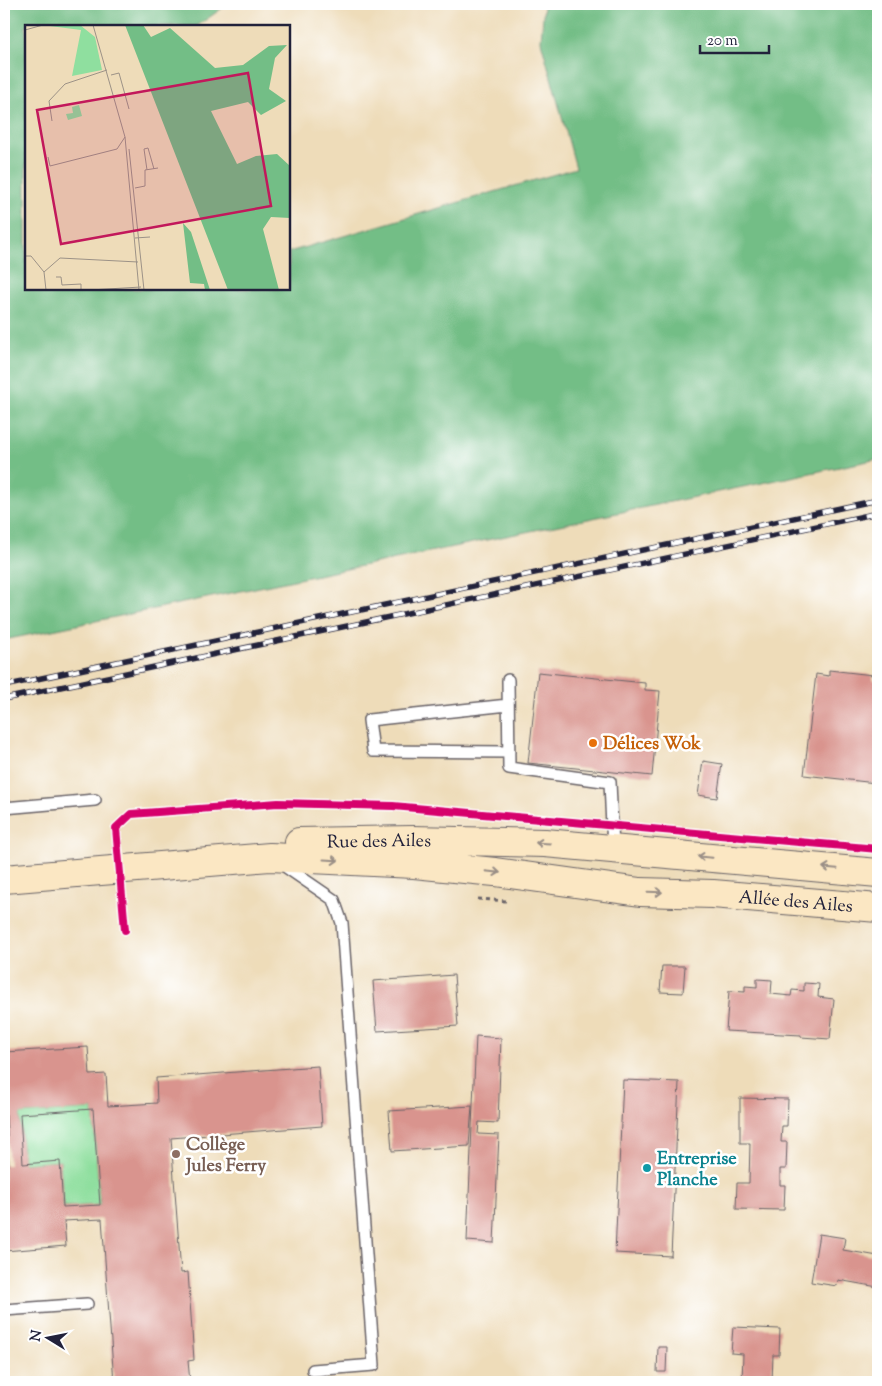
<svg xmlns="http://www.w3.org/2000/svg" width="882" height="1386" font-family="'Sorts Mill Goudy',serif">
<rect width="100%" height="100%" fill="#fff"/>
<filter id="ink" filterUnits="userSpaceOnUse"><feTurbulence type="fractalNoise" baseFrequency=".02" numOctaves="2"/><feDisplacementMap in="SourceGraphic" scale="10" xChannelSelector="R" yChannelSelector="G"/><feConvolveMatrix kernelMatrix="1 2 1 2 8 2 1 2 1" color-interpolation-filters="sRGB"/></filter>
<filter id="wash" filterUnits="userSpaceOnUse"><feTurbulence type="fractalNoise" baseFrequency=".0096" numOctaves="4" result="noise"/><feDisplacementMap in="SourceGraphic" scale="20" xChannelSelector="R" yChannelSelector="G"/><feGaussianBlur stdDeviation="1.12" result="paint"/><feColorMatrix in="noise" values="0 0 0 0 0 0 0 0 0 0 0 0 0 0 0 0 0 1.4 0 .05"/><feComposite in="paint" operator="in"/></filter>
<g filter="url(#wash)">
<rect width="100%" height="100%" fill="#eedcb9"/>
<path fill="#8fdf9f" stroke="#58806d" d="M 93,1109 L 100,1205 L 63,1207 L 60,1161 L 23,1164 L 20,1114 Z"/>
<path fill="#73be86" stroke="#4a7060" d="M 4,4 L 228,4 L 197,26 L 26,26 L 26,289 L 289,289 L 289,252 L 576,168 L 541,41 L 544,4 L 878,4 L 878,459 L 4,640 Z"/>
<g id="blocks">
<path fill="#d9948e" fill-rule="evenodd" d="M 829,670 L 873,675 L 873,680 L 878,681 L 878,763 L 876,783 L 804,775 L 816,674 L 829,676 Z
M 538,672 L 645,683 L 645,690 L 660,691 L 652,776 L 528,763 Z
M 703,761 L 722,764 L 717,798 L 698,795 Z
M 662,966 L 685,966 L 683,993 L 660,992 Z
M 454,975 L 458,1026 L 377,1031 L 373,981 Z
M 757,979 L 772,980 L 771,994 L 791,996 L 792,990 L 804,991 L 804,983 L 819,984 L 818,997 L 834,999 L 830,1039 L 801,1037 L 801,1035 L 726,1031 L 729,991 L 745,992 L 745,986 L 757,987 Z
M 476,1036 L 501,1038 L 498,1123 L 479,1122 L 478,1134 L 499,1135 L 494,1243 L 467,1241 Z
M 88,1047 L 90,1075 L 106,1074 L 108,1106 L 157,1103 L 156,1078 L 318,1066 L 322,1126 L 171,1138 L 181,1273 L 188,1272 L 194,1360 L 188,1361 L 190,1382 L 114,1382 L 102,1219 L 64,1221 L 66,1246 L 4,1251 L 4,1165 L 9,1165 L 6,1115 L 4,1115 L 4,1052 ZM 93,1109 L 100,1205 L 63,1207 L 60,1161 L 23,1164 L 20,1114 Z
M 623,1080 L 679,1082 L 671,1256 L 615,1253 Z
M 740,1098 L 788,1099 L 787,1126 L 782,1126 L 781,1142 L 787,1142 L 786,1169 L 780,1169 L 780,1185 L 785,1185 L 784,1210 L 736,1209 L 737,1183 L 749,1183 L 750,1143 L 740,1143 Z
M 472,1106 L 469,1146 L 392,1151 L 389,1111 Z
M 819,1234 L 845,1238 L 843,1250 L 878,1256 L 878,1287 L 838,1280 L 837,1286 L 811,1282 Z
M 733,1327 L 780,1329 L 779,1355 L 773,1355 L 772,1382 L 742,1382 L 743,1354 L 731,1353 Z
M 658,1347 L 667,1347 L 666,1372 L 657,1372 Z"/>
</g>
</g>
<g filter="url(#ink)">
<use href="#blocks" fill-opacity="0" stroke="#696367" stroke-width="1"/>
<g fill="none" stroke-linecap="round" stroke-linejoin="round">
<defs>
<path id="lane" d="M 508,680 L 509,768 L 610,782 L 613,849
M 508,705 L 369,720 L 373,751 L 509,752
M 4,808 L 95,800
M 280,863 L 334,900 L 342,923 L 374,1365 L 313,1370
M 4,1310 L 87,1304"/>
<g id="secondary">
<path id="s1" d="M 299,842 L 412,840 L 545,843 L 878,873"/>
<path id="s2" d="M 4,879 L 270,857 L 414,864 L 495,872 L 640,892 L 713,894 L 878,908"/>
</g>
</defs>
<use href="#lane" stroke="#696367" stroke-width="14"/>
<use href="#secondary" stroke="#696367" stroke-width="30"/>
<path stroke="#696367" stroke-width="3" stroke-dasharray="4 4" stroke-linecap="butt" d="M 478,899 L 507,901"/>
<use href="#lane" stroke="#fff" stroke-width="11"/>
<use href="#secondary" stroke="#fbe7c3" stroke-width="28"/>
<defs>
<path id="rail" d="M 4,686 L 878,500
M 4,699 L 878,513"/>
</defs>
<use href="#rail" stroke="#22223b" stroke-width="5.5"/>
<use href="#rail" stroke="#fff" stroke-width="4" stroke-dasharray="11" stroke-linecap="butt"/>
<defs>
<path id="cycleway" d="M 125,930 L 116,828 L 131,814 L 278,803 L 393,806 L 878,849"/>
</defs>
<use href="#cycleway" stroke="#fff" stroke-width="11"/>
<use href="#cycleway" stroke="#d6006c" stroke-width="8"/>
</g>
<defs><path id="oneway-shaft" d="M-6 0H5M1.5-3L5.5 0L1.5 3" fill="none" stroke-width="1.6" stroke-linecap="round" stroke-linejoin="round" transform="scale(1.25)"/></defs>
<g stroke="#998e86">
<use href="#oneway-shaft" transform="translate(543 843) rotate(-177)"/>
<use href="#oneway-shaft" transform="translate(705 857) rotate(-175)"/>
<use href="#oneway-shaft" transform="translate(331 860) rotate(3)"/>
<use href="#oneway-shaft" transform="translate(830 868) rotate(-175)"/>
<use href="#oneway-shaft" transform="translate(493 872) rotate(6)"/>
<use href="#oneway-shaft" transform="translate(655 892) rotate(2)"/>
</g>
</g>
<circle fill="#e8710a" stroke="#fff" stroke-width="2" cx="593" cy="743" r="5"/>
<circle fill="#8d6e63" stroke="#fff" stroke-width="2" cx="176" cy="1154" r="5"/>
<circle fill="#0f9aa8" stroke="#fff" stroke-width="2" cx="647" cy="1168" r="5"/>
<g text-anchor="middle" stroke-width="5" stroke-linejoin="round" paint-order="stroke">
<g font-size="18" font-weight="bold" fill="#c56008" stroke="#fff" text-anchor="start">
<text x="603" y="749">Délices Wok</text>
</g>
<g font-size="18" fill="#22223b" stroke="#fff">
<text dy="6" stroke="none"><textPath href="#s1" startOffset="80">Rue des Ailes</textPath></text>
<text dy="6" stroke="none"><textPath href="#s2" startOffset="795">Allée des Ailes</textPath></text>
</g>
<g font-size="18" font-weight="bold" fill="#785e54" stroke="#fff" text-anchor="start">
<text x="186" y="1150">Collège<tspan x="186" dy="21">Jules Ferry</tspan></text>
</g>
<g font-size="18" font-weight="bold" fill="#0d838f" stroke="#fff" text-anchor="start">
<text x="657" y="1164">Entreprise<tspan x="657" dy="21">Planche</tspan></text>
</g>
</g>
<g transform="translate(25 25)">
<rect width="265" height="265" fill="#eedcb9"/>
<path d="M 55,0 L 70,12 L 77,45 L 47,51 L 56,5 L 25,1 ZM 54,80 L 57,91 L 43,95 L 41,89 L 48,88 L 47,82 Z" fill="#8fdf9f"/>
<path d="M 100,0 L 118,0 L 126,12 L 145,3 L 190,43 L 218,40 L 244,21 L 262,20 L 250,33 L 244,64 L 261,76 L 236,90 L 223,77 L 186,86 L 212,139 L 231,131 L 252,129 L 265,141 L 265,193 L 246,192 L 238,204 L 254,265 L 203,265 ZM 158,198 L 166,207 L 185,265 L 180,265 L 179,259 L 165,258 Z" fill="#73be86"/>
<path fill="none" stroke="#9c9287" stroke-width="1" d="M 68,0 L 100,112 L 114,265M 0,5 L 18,0M 86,50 L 94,48 L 104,84M 27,96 L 24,76 L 40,59 L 82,45M 104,124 L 119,265M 23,132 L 25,141 L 92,124 L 100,112M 122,145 L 119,124 L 123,123 L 129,144M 110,163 L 120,161 L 120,145 L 133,143M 110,213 L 125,212M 0,231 L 6,231 L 19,247 L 35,233 L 113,237M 19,247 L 21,265M 31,252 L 36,252 L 37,260 L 56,259 L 56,265M 65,265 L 116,262"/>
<path fill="#c2185b" fill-opacity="0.15" stroke="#c2185b" stroke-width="2.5" d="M 223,48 L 246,181 L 36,219 L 12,85 Z"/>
<rect width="265" height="265" fill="none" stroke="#22223b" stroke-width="2.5"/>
</g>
<rect width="882" height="1386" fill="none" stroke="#fff" stroke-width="20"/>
<g transform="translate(48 1338) rotate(280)" stroke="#ffffff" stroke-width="4" paint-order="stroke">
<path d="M0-4L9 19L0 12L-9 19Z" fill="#22223b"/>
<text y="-8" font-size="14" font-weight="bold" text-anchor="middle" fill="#22223b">N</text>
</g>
<path d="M700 45v8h69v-8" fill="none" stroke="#22223b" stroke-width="2.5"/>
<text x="707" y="45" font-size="15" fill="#22223b" stroke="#ffffff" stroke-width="4" paint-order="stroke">20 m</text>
</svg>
